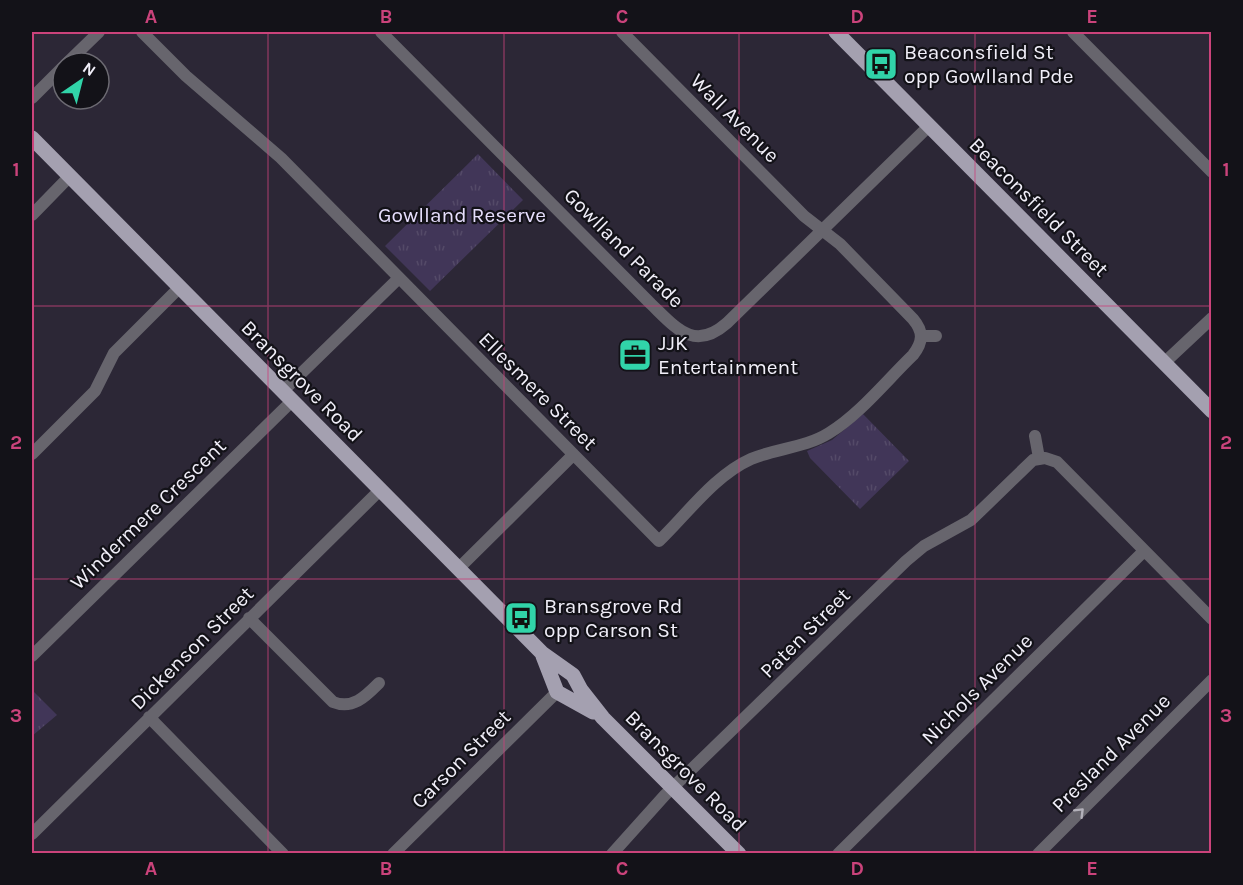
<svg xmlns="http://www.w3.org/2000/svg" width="1243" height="885" font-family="Karla,sans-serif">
<defs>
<pattern id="grass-tufts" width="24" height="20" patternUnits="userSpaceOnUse" patternTransform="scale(1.5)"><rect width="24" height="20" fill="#413658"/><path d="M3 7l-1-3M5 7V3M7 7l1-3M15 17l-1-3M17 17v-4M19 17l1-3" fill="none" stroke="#544a68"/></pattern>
</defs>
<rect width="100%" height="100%" fill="#2c2736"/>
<path fill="url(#grass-tufts)" d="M 478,154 L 523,200 L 430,291 L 385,246 Z
M 863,414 L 909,461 L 860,509 L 810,458 L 807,451 L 832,440 Z
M 32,690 L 57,715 L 32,736 Z"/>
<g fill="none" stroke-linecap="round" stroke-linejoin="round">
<path stroke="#67656d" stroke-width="12" d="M 142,32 L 186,76 L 281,158 L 659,541 C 687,514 715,475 751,459 C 777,448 805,448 829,433 C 860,414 886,381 913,355 C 923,342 924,332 913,319 L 840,244 L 804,216 L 622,32
M 381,32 L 651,304 C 676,328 694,352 727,323 L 929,126
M 1073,32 L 1212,172
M 67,63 L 99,32
M 32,98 L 63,67
M 32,215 L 70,176
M 922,336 L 936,336
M 1164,363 L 1212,318
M 283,391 L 399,278
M 1035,436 L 1039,458
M 32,454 L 95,391 L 114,353 L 179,288
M 459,568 L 573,455
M 249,618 L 333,702 C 353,710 366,696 379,683
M 32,656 L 292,401
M 149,717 L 283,854
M 32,834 L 380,490
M 393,854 L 557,692
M 612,854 L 665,795 L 906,561 L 924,546 L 971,520 L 1033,460 L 1045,458 L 1057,462 L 1212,619
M 838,854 L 1144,551
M 1038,854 L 1212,680"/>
<path stroke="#a4a0b0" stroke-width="15" d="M 836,32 L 1212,411
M 32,138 L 542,653 L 573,675 L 581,690 L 603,718 L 739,854
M 543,656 L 557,692 L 593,712"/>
</g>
<defs><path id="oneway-chevron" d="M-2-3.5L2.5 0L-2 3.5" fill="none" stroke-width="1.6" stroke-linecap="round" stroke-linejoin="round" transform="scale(1.5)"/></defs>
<use stroke="#b3b1ba" href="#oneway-chevron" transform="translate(1080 812) rotate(-45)"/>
<path fill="none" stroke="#cb437b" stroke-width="1.5" stroke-opacity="0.55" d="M 268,32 L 268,854M 504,32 L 504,854M 739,32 L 739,854M 975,32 L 975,854M 32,306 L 1212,306M 32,579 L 1212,579"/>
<defs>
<symbol id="bus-square" viewBox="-11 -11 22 22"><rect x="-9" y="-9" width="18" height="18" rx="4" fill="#31d4a9" stroke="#131218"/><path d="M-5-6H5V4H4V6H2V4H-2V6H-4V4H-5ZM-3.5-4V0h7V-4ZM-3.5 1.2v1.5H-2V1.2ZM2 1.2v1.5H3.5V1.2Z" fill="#111"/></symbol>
<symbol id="office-square" viewBox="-11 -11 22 22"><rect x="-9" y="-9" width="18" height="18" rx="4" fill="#31d4a9" stroke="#131218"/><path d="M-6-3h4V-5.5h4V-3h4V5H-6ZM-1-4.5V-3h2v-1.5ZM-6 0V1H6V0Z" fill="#111"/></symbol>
</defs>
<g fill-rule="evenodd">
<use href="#bus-square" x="862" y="45" width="38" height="38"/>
<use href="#office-square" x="616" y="336" width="38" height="38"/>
<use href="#bus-square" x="502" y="599" width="38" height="38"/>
</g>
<g text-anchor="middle" stroke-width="4.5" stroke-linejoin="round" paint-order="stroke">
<g font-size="21" fill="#f1eff9" stroke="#131218" text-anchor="start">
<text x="904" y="59">Beaconsfield St<tspan x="904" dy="24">opp Gowlland Pde</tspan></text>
<text x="658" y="350">JJK<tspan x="658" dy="24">Entertainment</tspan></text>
<text x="544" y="613">Bransgrove Rd<tspan x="544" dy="24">opp Carson St</tspan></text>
</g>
<g font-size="21" fill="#f1eff9" stroke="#131218">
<text transform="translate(735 118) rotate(45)" y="7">Wall Avenue</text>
<text transform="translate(1039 207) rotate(45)" y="7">Beaconsfield Street</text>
<text transform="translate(624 248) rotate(45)" y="7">Gowlland Parade</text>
<text transform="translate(302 381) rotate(45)" y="7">Bransgrove Road</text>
<text transform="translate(538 391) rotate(45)" y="7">Ellesmere Street</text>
<text transform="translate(148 514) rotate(-44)" y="7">Windermere Crescent</text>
<text transform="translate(805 633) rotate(-45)" y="7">Paten Street</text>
<text transform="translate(192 648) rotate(-45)" y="7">Dickenson Street</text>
<text transform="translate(977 689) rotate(-45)" y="7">Nichols Avenue</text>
<text transform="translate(1111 753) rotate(-45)" y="7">Presland Avenue</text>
<text transform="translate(461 759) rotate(-45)" y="7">Carson Street</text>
<text transform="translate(686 771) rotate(45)" y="7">Bransgrove Road</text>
</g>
<g font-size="21" fill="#e6defc" stroke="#131218">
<text x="462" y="222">Gowlland Reserve</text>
</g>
</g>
<rect width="1243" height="885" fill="none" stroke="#131218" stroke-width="66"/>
<g transform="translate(81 81) rotate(35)"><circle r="28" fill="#131218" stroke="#6c6a72" stroke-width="1.5"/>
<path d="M0-4.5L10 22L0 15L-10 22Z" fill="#31d4a9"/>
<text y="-9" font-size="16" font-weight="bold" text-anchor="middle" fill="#f1eff9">N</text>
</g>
<rect x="33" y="33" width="1177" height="819" fill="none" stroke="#cb437b" stroke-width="2"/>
<g font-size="20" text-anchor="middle" font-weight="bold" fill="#cb437b">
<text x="151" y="23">A</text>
<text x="386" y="23">B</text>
<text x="622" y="23">C</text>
<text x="857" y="23">D</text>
<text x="1092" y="23">E</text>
<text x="16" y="176">1</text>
<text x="1226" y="176">1</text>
<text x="16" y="449">2</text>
<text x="1226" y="449">2</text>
<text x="16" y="722">3</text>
<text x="1226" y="722">3</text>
<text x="151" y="875">A</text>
<text x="386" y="875">B</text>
<text x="622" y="875">C</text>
<text x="857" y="875">D</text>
<text x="1092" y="875">E</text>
</g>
</svg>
